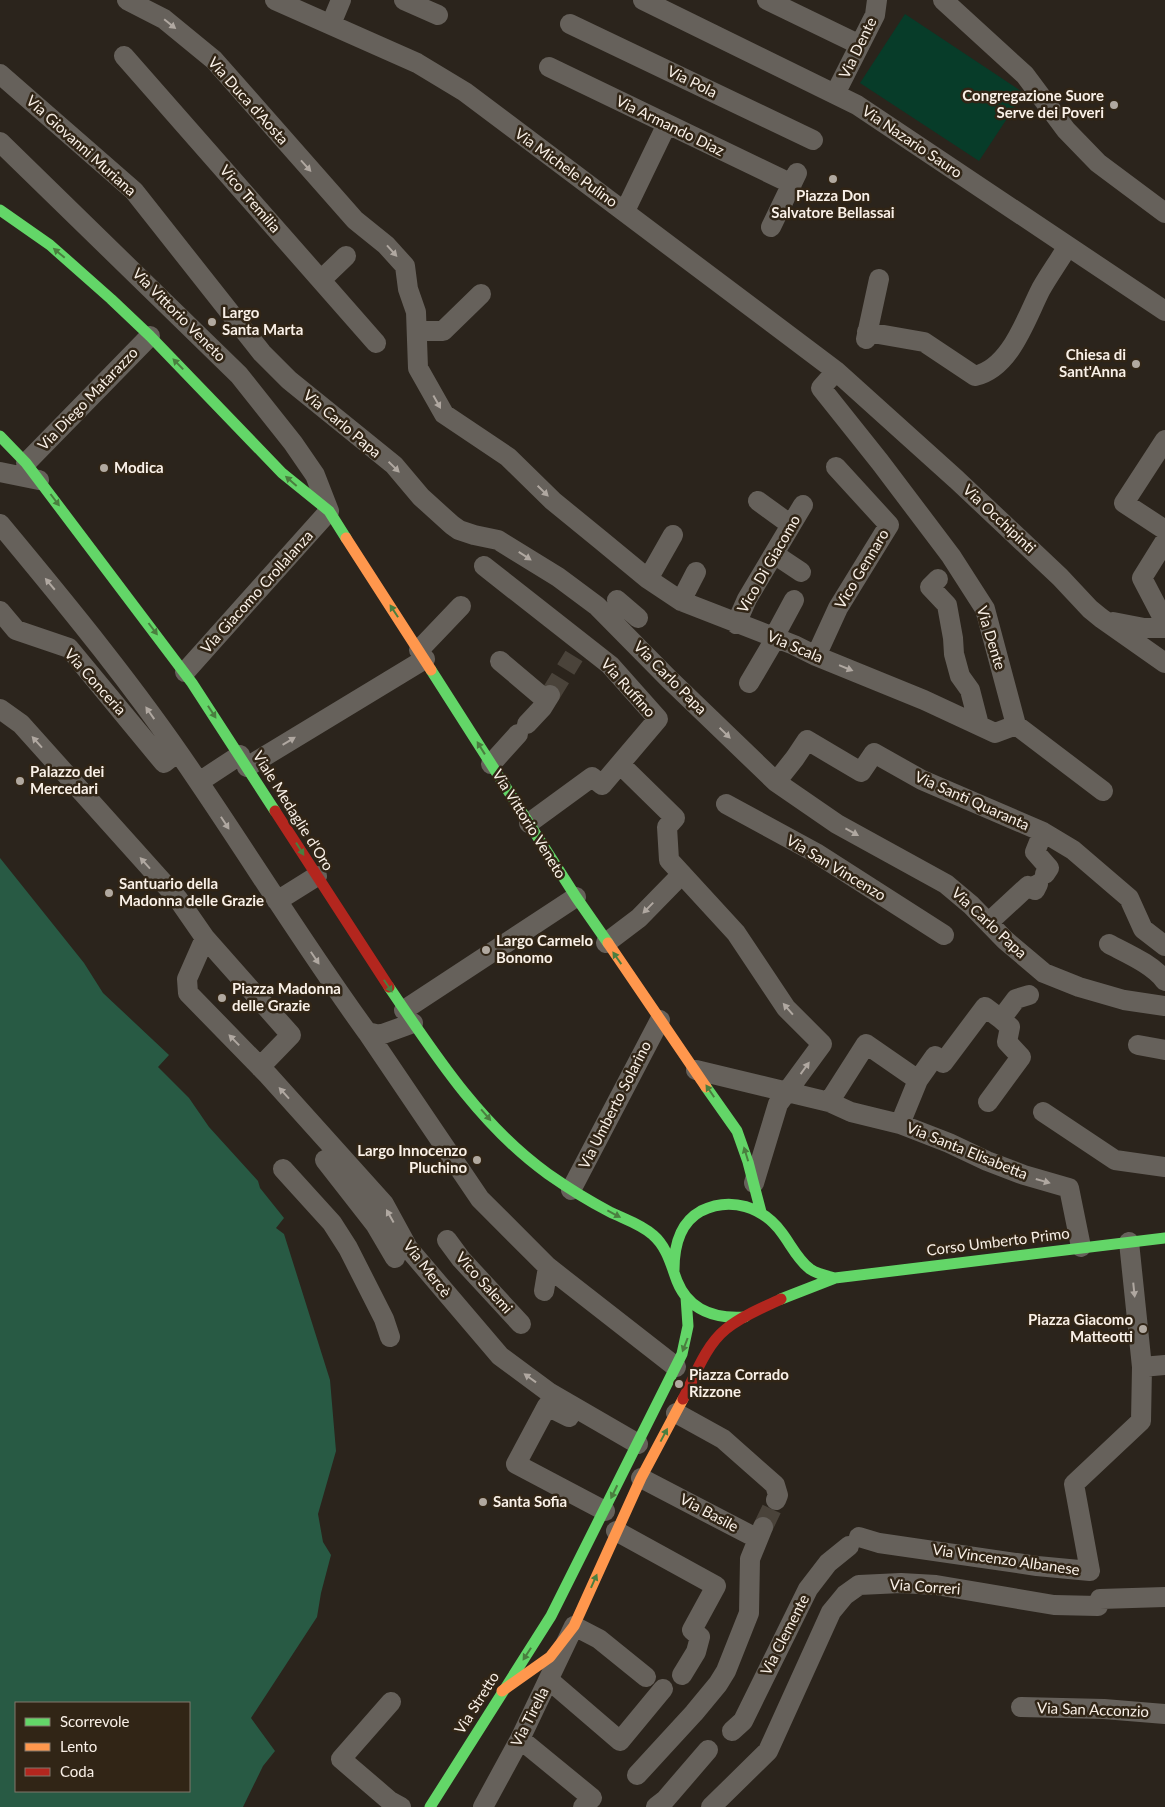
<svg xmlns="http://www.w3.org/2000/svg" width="1165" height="1807" font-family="Lato,sans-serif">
<rect width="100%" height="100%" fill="#2b241c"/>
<path fill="#073c29" d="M 905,14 L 1024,93 L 979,161 L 860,83 Z"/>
<path fill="#285a44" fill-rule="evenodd" d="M 0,858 L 84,963 L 103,993 L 169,1055 L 158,1067 L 189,1098 L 209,1127 L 258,1181 L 260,1188 L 284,1218 L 276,1228 L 284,1234 L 330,1380 L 336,1451 L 318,1514 L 323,1542 L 331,1555 L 321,1593 L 317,1617 L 251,1718 L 275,1751 L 263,1766 L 243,1807 L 0,1807 ZM 16,1703 L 189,1703 L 189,1791 L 16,1791 Z"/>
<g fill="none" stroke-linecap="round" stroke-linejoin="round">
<path stroke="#4a433a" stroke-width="20" stroke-dasharray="20 10" stroke-linecap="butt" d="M 550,695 L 574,656
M 763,1527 L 776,1500"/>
<path stroke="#66615b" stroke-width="20" d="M 127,0 L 164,19 L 214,60 L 355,220 L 386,245 L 405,266 L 408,289 L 416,312 L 418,368 L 444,414 L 508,457 L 553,501 L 602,541 L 648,579 L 681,601 L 794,645 L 816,656 L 924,700 L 995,733 L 1016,725
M 275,0 L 417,63 L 465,92 L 836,371 L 957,480 L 1060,577 L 1090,609 L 1101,618 L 1165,663
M 404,0 L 438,15
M 643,0 L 857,105 L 1165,311
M 767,0 L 860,45
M 943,0 L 1025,75 L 1066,130 L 1098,163 L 1165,213
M 331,24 L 341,0
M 570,24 L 813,140
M 124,56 L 376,343
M 549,67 L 792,184
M 0,74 L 134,191 L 262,353 L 289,380 L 394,465 L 421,497 L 452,525 L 459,530 L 474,535 L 498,540 L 558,577 L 597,606 L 669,679 L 776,782 L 837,824 L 946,884 L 971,905 L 1005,940 L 1044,973 L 1079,987 L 1124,1000 L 1165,1006
M 835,94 L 875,15 L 877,0
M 0,142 L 239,375 L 293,443 L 315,475 L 329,511 L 185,672
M 625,211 L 667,124
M 771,227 L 797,173
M 321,280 L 346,256
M 417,331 L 443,331 L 481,294
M 867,332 L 924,342 L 975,376 C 1011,368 1026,318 1041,289 C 1049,275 1059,261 1068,246
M 866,339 L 879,279
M 836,371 L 821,388 L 880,462 L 951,556 L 985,609 L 1016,725
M 1165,440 L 1124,503 L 1165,530
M 26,463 L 150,336
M 0,472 L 39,480
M 758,501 L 791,525
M 0,524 C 69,607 138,691 198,781 C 255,865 308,951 367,1032 L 380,1035 L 413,1023
M 1165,541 L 1142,578 L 1165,622
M 774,554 L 801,572
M 484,566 L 610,665 L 658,719 L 602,785 L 592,777 L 529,823
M 648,579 L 673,535
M 938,579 L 930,587 L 947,605 L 953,638 L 954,654 L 960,676 L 970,690 L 979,725
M 617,600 L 638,618
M 681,601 L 696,572
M 0,611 L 16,630 L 69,648 L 164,763 L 178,752
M 1113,622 L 1144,628 L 1165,628
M 736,624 L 747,599 L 803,505
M 419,650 L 461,606
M 816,656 L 838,608 L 889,525 L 836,467
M 500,661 L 546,700
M 749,683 L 772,644 L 774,637 L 794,600
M 0,709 L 21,724 L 178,899 L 205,938 L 187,979 L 188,993 L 268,1075 L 384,1204 L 408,1248 L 500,1356 L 550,1393 L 638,1444
M 527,724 L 542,708 L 550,695
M 1016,725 L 1103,791
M 491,764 L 518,734
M 620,764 L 675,818 L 667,827 L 669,860 L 736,933 L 786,1008 L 822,1044 L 778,1104 L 754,1183
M 247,767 L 425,659
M 199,782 L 240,755
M 776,782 L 795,758 L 807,740 L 861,772 L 874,753 L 922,780 L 1043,832 L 1073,850 L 1129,898 L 1143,929 L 1165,946
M 726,804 L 816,853 L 944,935
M 1043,832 L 1035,852 L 1049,868 L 1045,874
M 277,901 L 317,876
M 989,922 L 1028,886 L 1035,890 L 1038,884
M 205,938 L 291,1035 L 260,1067
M 606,943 L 639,918 L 682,874
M 1109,944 C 1126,953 1154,965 1165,981
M 404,1010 L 576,897
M 367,1032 L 480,1199 L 548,1267 L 676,1367
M 1138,1045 L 1165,1050
M 696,1070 L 829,1102 L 851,1112 L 900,1124 L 949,1143 L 987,1161 L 1024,1175 L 1069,1188 L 1081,1247
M 829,1102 L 866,1044 L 918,1080
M 988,1102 L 1021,1057 L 1007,1042 L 1010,1027 L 1001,1019
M 1043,1112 L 1115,1160 L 1165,1167
M 900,1124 L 918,1080 L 935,1056 L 943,1063 L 985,1007 L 1001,1019 L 1016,999 L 1029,995
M 325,1160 L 375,1224 L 395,1258
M 283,1169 L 332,1223 L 348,1248 L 384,1319 L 390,1337
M 571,1190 L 660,1020
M 447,1240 L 461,1259 L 521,1324
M 1129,1242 L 1142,1367 L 1165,1365
M 544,1291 L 548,1267
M 676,1413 L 723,1439 L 775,1485 L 778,1495 L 776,1500
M 569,1417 L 547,1406 L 516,1464 L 605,1511
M 641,1478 L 758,1539
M 616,1531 L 716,1586 L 692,1630 L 700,1637 L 696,1652 L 682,1675
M 859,1537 L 879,1543 L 1037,1566 L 1090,1571 L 1074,1484 L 1141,1421 L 1142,1367
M 549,1680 L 620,1741 L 663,1689
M 391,1702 L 341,1759 L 390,1801 L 401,1807
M 1021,1707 L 1104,1709 L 1165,1714
M 732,1731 L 743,1721 L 808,1589 L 828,1563 L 849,1546
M 520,1739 L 592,1798 L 583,1807
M 637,1775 L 694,1713 L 718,1684 L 726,1671 L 749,1613 L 750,1559 L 763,1527
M 483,1807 L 520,1739 L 574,1626 L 599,1639 L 646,1677
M 656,1807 L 665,1800 L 708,1750
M 711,1807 L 768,1751 L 831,1612 L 845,1595 L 859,1585 L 901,1583 L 936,1585 L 1054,1605 L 1098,1606 L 1100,1599 L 1165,1597"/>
<path stroke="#63d668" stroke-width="11" d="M 0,210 L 50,245 L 111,299 L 150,336 L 282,473 L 329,511 L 346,538
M 0,436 L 26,463 L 192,683 L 275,811
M 431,670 L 576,897 L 608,943
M 389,987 C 435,1055 481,1126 548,1174 C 568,1188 589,1201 610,1212 C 624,1219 641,1224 653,1235 C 667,1247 671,1265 677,1281 C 689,1311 716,1319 745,1317
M 706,1087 L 737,1131 L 748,1162 L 761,1212
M 674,1270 C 674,1247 679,1223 701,1211 C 731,1196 763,1207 782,1233 C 791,1245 798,1260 810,1269 C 817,1274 827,1276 835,1278
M 781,1299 L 835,1278 L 1165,1238
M 430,1807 L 551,1616 L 682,1354 L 688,1326 L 686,1297"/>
<path stroke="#ff974d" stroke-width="11" d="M 346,538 L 431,670
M 608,943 L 706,1087
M 502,1691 L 550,1657 L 574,1626 L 641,1478 L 683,1399"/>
<path stroke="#b3261e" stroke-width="11" d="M 275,811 L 389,987
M 683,1399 C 695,1376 705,1346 726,1329 C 742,1316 762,1308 781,1299"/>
</g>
<defs><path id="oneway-solid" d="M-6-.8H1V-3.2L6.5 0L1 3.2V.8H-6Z" transform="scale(1.25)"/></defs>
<g fill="#b0a8a1">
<use href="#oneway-solid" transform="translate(170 24) rotate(39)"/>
<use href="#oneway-solid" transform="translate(306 166) rotate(48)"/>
<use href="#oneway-solid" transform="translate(392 251) rotate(48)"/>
<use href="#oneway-solid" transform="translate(437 402) rotate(61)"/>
<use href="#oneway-solid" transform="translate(394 467) rotate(44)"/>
<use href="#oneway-solid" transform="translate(543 491) rotate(44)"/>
<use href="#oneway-solid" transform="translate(525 556) rotate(33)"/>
<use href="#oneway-solid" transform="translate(50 584) rotate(-130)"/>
<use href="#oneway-solid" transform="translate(846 668) rotate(22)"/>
<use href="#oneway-solid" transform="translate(150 713) rotate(-125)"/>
<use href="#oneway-solid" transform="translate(725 733) rotate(44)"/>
<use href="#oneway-solid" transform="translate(289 741) rotate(-31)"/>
<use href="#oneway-solid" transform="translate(37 742) rotate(-132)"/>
<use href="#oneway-solid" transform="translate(225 823) rotate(57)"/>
<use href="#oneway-solid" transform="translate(852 832) rotate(29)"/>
<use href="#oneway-solid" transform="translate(145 863) rotate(-132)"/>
<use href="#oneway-solid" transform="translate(648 908) rotate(134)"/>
<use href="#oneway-solid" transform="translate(315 958) rotate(56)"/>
<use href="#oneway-solid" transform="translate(788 1009) rotate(-131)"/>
<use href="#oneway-solid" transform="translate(234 1040) rotate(-134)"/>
<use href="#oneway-solid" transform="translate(805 1068) rotate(-54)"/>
<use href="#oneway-solid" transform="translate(284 1093) rotate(-132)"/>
<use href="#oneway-solid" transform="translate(1043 1181) rotate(16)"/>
<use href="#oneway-solid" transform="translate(390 1216) rotate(-119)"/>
<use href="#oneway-solid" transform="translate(1134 1290) rotate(84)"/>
<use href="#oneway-solid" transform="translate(530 1378) rotate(-144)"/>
</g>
<g fill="#4a7e3f">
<use href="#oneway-solid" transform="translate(59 253) rotate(-140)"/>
<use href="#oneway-solid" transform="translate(178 364) rotate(-134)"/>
<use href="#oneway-solid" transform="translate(291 481) rotate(-139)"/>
<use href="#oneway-solid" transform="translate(55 500) rotate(53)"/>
<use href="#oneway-solid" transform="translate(394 611) rotate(-123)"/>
<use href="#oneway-solid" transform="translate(153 629) rotate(53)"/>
<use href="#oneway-solid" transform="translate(212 712) rotate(57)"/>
<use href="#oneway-solid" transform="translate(481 748) rotate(-122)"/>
<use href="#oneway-solid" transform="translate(300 849) rotate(58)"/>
<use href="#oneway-solid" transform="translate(617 958) rotate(-125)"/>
<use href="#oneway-solid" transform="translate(388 986) rotate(56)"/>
<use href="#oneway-solid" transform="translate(710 1091) rotate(-124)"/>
<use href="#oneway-solid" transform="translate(486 1115) rotate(49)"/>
<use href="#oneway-solid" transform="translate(746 1154) rotate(-107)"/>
<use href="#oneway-solid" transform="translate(614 1214) rotate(28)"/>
<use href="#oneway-solid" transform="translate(685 1345) rotate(111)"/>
<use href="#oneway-solid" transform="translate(664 1435) rotate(-62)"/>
<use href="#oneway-solid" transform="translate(614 1492) rotate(116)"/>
<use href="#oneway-solid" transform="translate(594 1581) rotate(-66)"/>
<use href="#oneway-solid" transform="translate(527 1654) rotate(123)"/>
</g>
<g fill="#b1a9a0" stroke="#312516" stroke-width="2">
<circle cx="1114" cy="105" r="5"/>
<circle cx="833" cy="179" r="5"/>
<circle cx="212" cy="322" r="5"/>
<circle cx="1136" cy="364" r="5"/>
<circle cx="104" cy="468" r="5"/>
<circle cx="20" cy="781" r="5"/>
<circle cx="109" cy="893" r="5"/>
<circle cx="486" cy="950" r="5"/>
<circle cx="222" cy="998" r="5"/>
<circle cx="477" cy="1160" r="5"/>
<circle cx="1143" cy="1329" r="5"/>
<circle cx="679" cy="1384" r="5"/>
<circle cx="483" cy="1502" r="5"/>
</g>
<g text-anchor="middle" stroke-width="5" stroke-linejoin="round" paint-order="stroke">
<g font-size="15" fill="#f9f0e7" stroke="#312516">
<text transform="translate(858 48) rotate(-64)" y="5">Via Dente</text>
<text transform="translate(692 82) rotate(26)" y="5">Via Pola</text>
<text transform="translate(248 101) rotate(48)" y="5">Via Duca d'Aosta</text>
<text transform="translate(670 126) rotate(26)" y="5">Via Armando Diaz</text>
<text transform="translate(912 142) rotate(34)" y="5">Via Nazario Sauro</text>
<text transform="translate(81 146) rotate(42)" y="5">Via Giovanni Muriana</text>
<text transform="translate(566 168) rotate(36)" y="5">Via Michele Pulino</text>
<text transform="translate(250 199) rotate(49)" y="5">Vico Tremilia</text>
<text transform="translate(179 315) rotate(45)" y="5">Via Vittorio Veneto</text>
<text transform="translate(88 399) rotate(-46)" y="5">Via Diego Matarazzo</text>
<text transform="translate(342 424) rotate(40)" y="5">Via Carlo Papa</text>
<text transform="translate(999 519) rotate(43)" y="5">Via Occhipinti</text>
<text transform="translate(769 564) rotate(-60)" y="5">Vico Di Giacomo</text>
<text transform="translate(862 569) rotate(-59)" y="5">Vico Gennaro</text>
<text transform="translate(257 592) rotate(-48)" y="5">Via Giacomo Crollalanza</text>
<text transform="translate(991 638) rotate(73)" y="5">Via Dente</text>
<text transform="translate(795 647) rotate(23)" y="5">Via Scala</text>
<text transform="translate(670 678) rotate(45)" y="5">Via Carlo Papa</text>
<text transform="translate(95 682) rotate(48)" y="5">Via Conceria</text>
<text transform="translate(628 688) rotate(48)" y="5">Via Ruffino</text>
<text transform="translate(972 801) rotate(24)" y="5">Via Santi Quaranta</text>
<text transform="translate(293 811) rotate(58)" y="5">Viale Medaglie d'Oro</text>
<text transform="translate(529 824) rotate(58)" y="5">Via Vittorio Veneto</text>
<text transform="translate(836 868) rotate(31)" y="5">Via San Vincenzo</text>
<text transform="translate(989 923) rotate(43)" y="5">Via Carlo Papa</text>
<text transform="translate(615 1105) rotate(-63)" y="5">Via Umberto Solarino</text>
<text transform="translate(967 1151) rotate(22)" y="5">Via Santa Elisabetta</text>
<text transform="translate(998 1242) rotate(-7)" y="5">Corso Umberto Primo</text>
<text transform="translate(427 1269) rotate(52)" y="5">Via Mercè</text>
<text transform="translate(484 1283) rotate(48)" y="5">Vico Salemi</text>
<text transform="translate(709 1513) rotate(28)" y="5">Via Basile</text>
<text transform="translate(1006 1560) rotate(8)" y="5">Via Vincenzo Albanese</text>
<text transform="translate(925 1587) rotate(4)" y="5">Via Correri</text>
<text transform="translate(785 1635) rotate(-63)" y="5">Via Clemente</text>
<text transform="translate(477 1703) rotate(-58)" y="5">Via Stretto</text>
<text transform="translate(1093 1710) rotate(2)" y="5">Via San Acconzio</text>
<text transform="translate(530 1717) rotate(-63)" y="5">Via Tirella</text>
</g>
<g font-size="15" font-weight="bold" fill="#f9f0e7" stroke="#312516" text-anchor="start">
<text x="1104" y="101" text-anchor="end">Congregazione Suore<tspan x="1104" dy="17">Serve dei Poveri</tspan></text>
<text x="833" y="201" text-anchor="middle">Piazza Don<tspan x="833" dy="17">Salvatore Bellassai</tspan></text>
<text x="222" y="318">Largo<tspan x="222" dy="17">Santa Marta</tspan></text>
<text x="1126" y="360" text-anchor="end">Chiesa di<tspan x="1126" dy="17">Sant'Anna</tspan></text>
<text x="114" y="473">Modica</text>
<text x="30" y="777">Palazzo dei<tspan x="30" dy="17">Mercedari</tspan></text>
<text x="119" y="889">Santuario della<tspan x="119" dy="17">Madonna delle Grazie</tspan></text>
<text x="496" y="946">Largo Carmelo<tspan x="496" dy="17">Bonomo</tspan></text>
<text x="232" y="994">Piazza Madonna<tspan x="232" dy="17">delle Grazie</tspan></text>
<text x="467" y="1156" text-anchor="end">Largo Innocenzo<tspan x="467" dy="17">Pluchino</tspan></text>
<text x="1133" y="1325" text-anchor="end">Piazza Giacomo<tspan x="1133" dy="17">Matteotti</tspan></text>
<text x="689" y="1380">Piazza Corrado<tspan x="689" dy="17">Rizzone</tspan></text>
<text x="493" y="1507">Santa Sofia</text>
</g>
</g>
<rect x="15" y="1702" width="175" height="90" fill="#312516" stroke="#81766a"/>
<rect x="25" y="1718" width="25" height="8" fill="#63d668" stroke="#81766a"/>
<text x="60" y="1727" font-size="15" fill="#f9f0e7">Scorrevole</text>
<rect x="25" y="1743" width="25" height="8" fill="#ff974d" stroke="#81766a"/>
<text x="60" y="1752" font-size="15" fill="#f9f0e7">Lento</text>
<rect x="25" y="1768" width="25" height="8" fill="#b3261e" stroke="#81766a"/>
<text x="60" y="1777" font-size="15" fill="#f9f0e7">Coda</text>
</svg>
